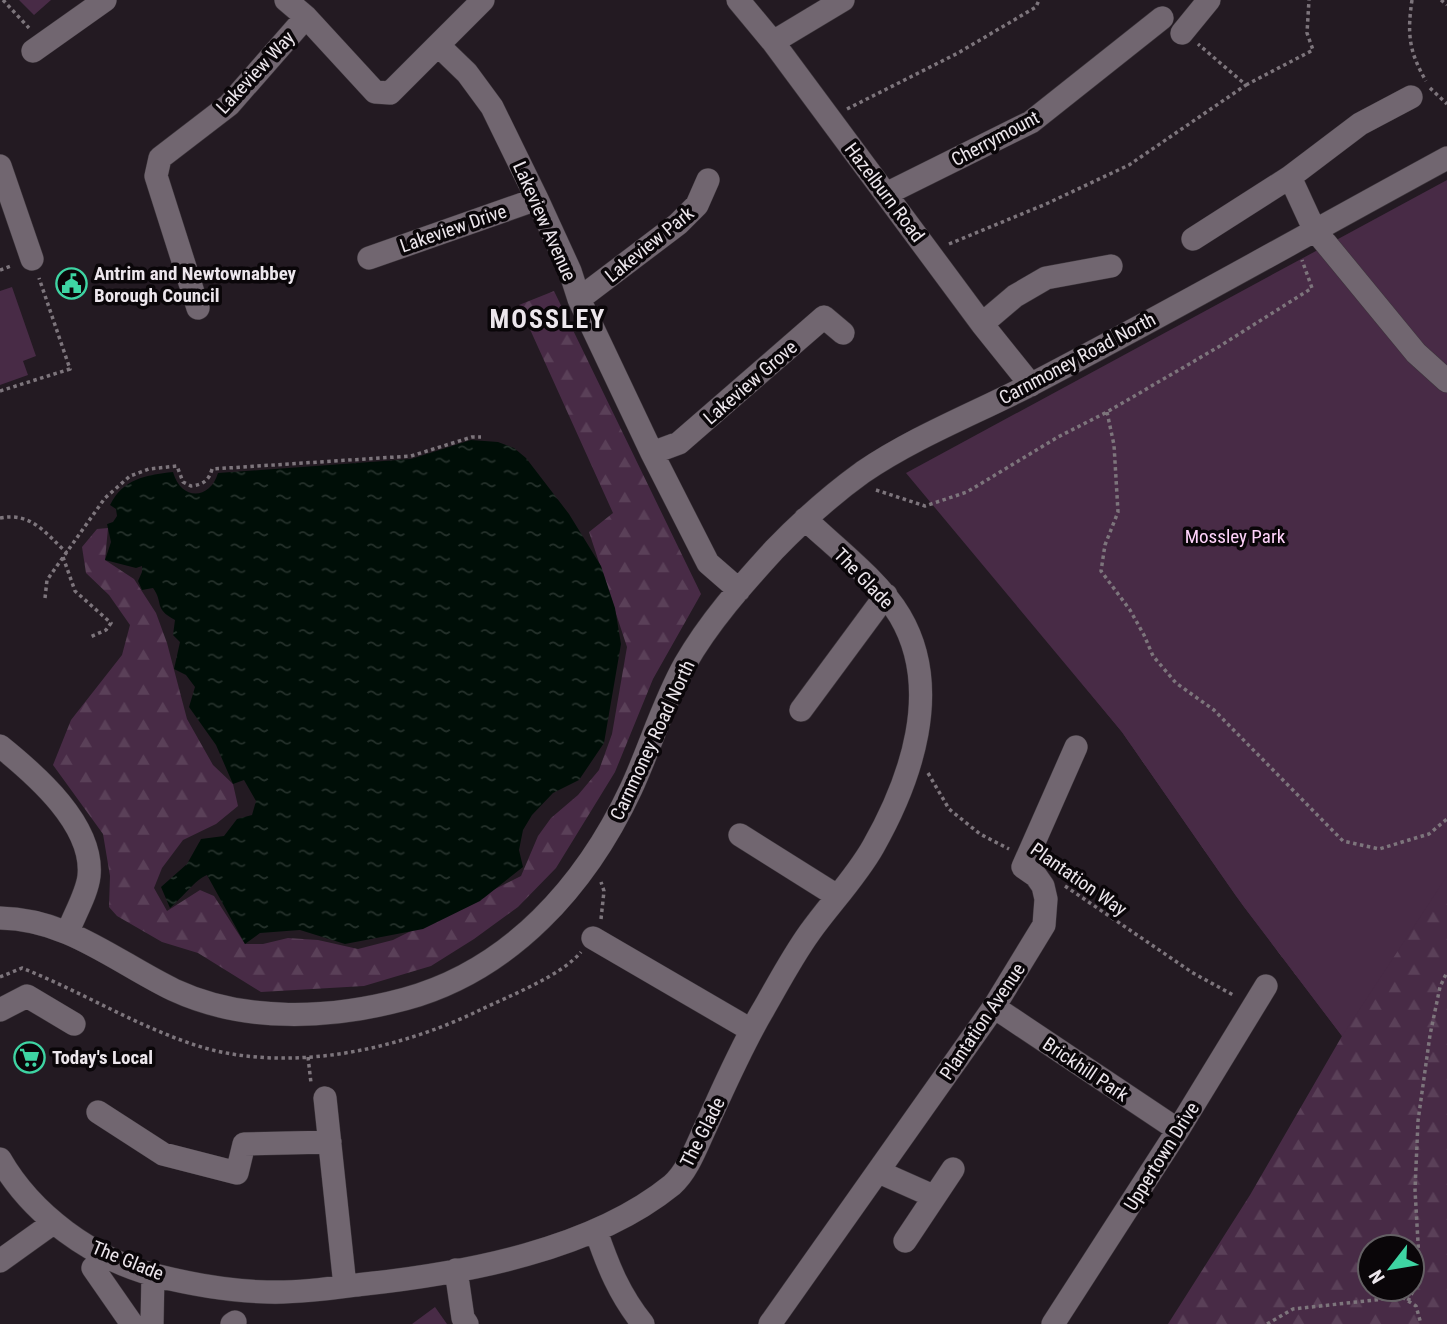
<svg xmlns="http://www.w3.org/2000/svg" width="1447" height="1324" font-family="'Roboto Condensed',sans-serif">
<defs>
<pattern id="forest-firs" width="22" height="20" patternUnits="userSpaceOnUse" patternTransform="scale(1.75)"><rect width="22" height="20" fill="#482b46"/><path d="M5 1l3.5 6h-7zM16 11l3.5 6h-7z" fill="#5a4058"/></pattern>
<pattern id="water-ripples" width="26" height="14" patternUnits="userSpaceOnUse" patternTransform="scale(1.75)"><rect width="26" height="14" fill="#000e07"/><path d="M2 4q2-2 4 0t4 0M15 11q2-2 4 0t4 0" fill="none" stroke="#25312b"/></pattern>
</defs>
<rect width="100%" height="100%" fill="#231a22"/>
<path fill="url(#forest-firs)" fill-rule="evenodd" d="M 554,291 L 701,594 L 653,679 L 615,772 L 556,868 L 518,907 L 474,939 L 431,966 L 364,986 L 261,992 L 198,953 L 162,942 L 117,916 L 109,907 L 110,876 L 103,834 L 53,765 L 71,720 L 122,655 L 130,625 L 109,595 L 86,573 L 82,547 L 97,529 L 108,528 L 105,560 L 134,579 L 156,613 L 167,643 L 187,719 L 213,765 L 233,784 L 238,806 L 216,824 L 183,840 L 162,868 L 154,888 L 167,911 L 200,890 L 214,896 L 245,944 L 263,944 L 288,938 L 318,940 L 358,949 L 393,940 L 521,876 L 538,836 L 551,818 L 578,795 L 599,770 L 612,734 L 627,647 L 589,532 L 613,513 L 519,305 Z
M 1118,653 L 1447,793 L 1447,1324 L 1168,1324 L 1250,1195 L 1342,1036 L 1244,907 L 1122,732 L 1072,671 ZM 1370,1247 L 1412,1247 L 1412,1289 L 1370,1289 Z"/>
<path fill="#482b46" d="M 19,0 L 51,0 L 34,15 Z
M 1447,180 L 1447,876 L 1342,1036 L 1236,896 L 1122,732 L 906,473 Z
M 12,287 L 36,356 L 23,361 L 28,375 L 0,385 L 0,291 Z
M 435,1307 L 447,1324 L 412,1324 Z"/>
<path fill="url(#water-ripples)" d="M 471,440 L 498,442 L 514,448 L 526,458 L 569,514 L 601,566 L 615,608 L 621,644 L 604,743 L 579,780 L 553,793 L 532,815 L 523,830 L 519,850 L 523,867 L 480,901 L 423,929 L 345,944 L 300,930 L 260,933 L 245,944 L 207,875 C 196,879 181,899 170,908 L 161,887 L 187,864 L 201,839 L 224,836 L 237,819 L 252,815 L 256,801 L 244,780 L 233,784 L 216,745 L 189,707 L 195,687 L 186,675 L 174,669 L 180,642 L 173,635 L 175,620 C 153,608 164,603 153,588 L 142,590 L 138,581 L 142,572 L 142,566 L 136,568 L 105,560 L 111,542 L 107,524 L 113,522 L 117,516 L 116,509 L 110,505 C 123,479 145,475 173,472 C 181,501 210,500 218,473 L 411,459 Z"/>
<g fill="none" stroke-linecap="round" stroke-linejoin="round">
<defs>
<path id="minor" d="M 286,0 L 306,17 L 375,92 L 390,93 L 438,45 L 467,73 L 492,107 L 537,199 L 570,271 L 579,299 L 652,453 L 708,563 L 739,590
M 738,0 L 773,42 L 982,324 L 1031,385
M 1182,33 L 1209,0
M 773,42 L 843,0
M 438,45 L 483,0
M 33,51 L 105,0
M 0,166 L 32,259
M 1290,177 L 1314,229 L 1416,353 L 1447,381
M 886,194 L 1031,122 L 1162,18
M 1193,239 L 1290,177 L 1360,124 L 1411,97
M 369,258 L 537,199
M 579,299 L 678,224 L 697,205 L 708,180
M 198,308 L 156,176 L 160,158 L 229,105 L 306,17
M 982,324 L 1015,296 L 1046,278 L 1111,266
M 652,453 L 679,443 L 824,317 L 843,333
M 801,710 L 886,595
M 0,746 C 36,775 94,825 89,876 C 87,894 74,915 68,932
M 740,835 L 837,896
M 0,918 C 68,919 116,962 174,990 C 245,1023 331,1019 405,999 C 511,970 586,885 631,789 C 650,748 663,703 685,664 C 709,622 742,585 774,550 C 802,521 831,495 863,472 C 916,436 976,413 1032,384 C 1172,311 1309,233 1447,158
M 593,938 L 751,1030
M 994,1007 L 1178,1130
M 0,1010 L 27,996 L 74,1024
M 325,1098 L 345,1286
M 98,1112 L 163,1154 L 237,1173 L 244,1144 L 330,1142
M 0,1159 C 32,1215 92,1258 154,1275 C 190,1284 230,1291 267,1292 C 299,1293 333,1288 365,1284 C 465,1273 592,1250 672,1185 C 688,1171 697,1145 706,1126 C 724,1087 741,1047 763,1010 C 778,984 792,957 810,932 C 830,904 856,877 873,847 C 911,780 943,689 900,616 C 880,582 835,547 805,519
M 879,1172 L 933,1196
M 596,1231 C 608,1266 619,1294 643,1324
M 905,1241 L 953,1169
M 0,1261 L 46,1228 L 50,1220
M 93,1268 L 132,1324
M 456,1270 L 463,1318 L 467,1324
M 152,1324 L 153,1274
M 232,1324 L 235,1322
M 770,1324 L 994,1007 L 1044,925 L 1046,899 L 1043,886 L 1036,876 L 1023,867 L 1076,747
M 1053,1324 L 1178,1130 L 1266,986"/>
</defs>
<use href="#minor" stroke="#3d363c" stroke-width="24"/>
<path stroke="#7d757c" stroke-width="3.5" stroke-dasharray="3.5 3.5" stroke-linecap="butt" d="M 3,0 L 29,28
M 1412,0 C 1407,34 1409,52 1426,81
M 1441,0 L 1447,5
M 1246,85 L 1313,50 L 1307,33 L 1309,0
M 1430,88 L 1447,104
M 847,109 L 958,53 L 1036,7 L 1039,0
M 949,244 L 1046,204 L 1129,165 L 1246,85 L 1198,44
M 0,270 L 11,266
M 0,391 L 70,369 L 39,278
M 1107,412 L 1114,445 L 1118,512 L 1105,545 L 1101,571 L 1130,610 L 1144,635 L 1153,656 L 1176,683 L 1214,710 L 1343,841 L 1379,849 L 1429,834 L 1447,819
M 876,490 L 925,506 L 967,492 L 1058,437 L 1107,412 L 1220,346 L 1312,288 L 1302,260
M 0,518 C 32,512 45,533 67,553
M 63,557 L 75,591 L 111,623 L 106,630 L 90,637
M 45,598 L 47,580 L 105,498 L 130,476 L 149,469 L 177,466 L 183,482 L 191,486 C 202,485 209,481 212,469 L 411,456 L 472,437 L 481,437
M 928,773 L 949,809 L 980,834 L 1009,849
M 1065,886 L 1193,973 L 1235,996
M 601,919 L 604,891 L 601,882
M 0,977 L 22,968 C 80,991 133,1024 192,1044 C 283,1075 396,1051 480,1010 C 509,996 561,976 581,952
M 308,1057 L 311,1083
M 1408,1301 L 1420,1277 L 1415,1190 L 1418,1121 L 1430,1035 L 1440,987 L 1447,972
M 1267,1324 L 1293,1309 L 1402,1297 L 1416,1306 L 1421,1324"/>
<use href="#minor" stroke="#716670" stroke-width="23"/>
</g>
<defs>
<symbol id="civic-ring" viewBox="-11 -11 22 22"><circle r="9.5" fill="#0a0609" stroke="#3ed4a3" stroke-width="1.5"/><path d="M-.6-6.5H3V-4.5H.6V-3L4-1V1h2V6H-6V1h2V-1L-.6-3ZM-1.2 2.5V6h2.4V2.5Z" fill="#3ed4a3"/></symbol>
<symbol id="supermarket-ring" viewBox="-11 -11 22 22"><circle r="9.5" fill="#0a0609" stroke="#3ed4a3" stroke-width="1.5"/><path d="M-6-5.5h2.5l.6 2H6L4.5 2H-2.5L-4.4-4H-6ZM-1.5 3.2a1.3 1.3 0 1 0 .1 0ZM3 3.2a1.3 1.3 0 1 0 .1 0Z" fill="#3ed4a3"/></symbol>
</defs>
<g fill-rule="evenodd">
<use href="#civic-ring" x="54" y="266" width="35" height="35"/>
<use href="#supermarket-ring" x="12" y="1040" width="35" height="35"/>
</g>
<g text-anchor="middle" stroke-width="7" stroke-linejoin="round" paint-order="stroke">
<g font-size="19" fill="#ece6ec" stroke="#0a0609">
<text transform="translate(255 72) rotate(-47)" y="7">Lakeview Way</text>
<text transform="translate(995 138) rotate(-28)" y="7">Cherrymount</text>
<text transform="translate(885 192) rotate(53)" y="7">Hazelburn Road</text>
<text transform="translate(545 221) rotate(66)" y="7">Lakeview Avenue</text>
<text transform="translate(453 228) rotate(-19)" y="7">Lakeview Drive</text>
<text transform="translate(649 244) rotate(-39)" y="7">Lakeview Park</text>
<text transform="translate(1077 358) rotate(-28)" y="7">Carnmoney Road North</text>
<text transform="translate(750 382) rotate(-41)" y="7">Lakeview Grove</text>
<text transform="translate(864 578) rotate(46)" y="7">The Glade</text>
<text transform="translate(652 740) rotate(-65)" y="7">Carnmoney Road North</text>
<text transform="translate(1079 879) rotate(35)" y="7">Plantation Way</text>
<text transform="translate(982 1021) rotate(-56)" y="7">Plantation Avenue</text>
<text transform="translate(1086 1069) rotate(34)" y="7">Brickhill Park</text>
<text transform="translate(702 1132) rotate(-63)" y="7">The Glade</text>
<text transform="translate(1161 1156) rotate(-58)" y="7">Uppertown Drive</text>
<text transform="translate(128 1260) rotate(22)" y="7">The Glade</text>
</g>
<g font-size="19" font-weight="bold" fill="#ece6ec" stroke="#0a0609" text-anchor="start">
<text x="94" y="280">Antrim and Newtownabbey<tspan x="94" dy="22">Borough Council</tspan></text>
<text x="52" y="1064">Today's Local</text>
</g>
<g font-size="19" fill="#ffd3fb" stroke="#0a0609">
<text x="1235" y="543">Mossley Park</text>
</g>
<g font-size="26" font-weight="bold" letter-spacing="2" fill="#ece6ec" stroke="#0a0609">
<text x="548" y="328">MOSSLEY</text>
</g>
</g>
<g transform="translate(1391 1268) rotate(239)"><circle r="33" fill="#0a0609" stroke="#646064" stroke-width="2"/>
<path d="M0-5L12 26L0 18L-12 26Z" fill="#3ed4a3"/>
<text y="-10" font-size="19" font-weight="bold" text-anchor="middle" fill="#ece6ec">N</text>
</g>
</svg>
